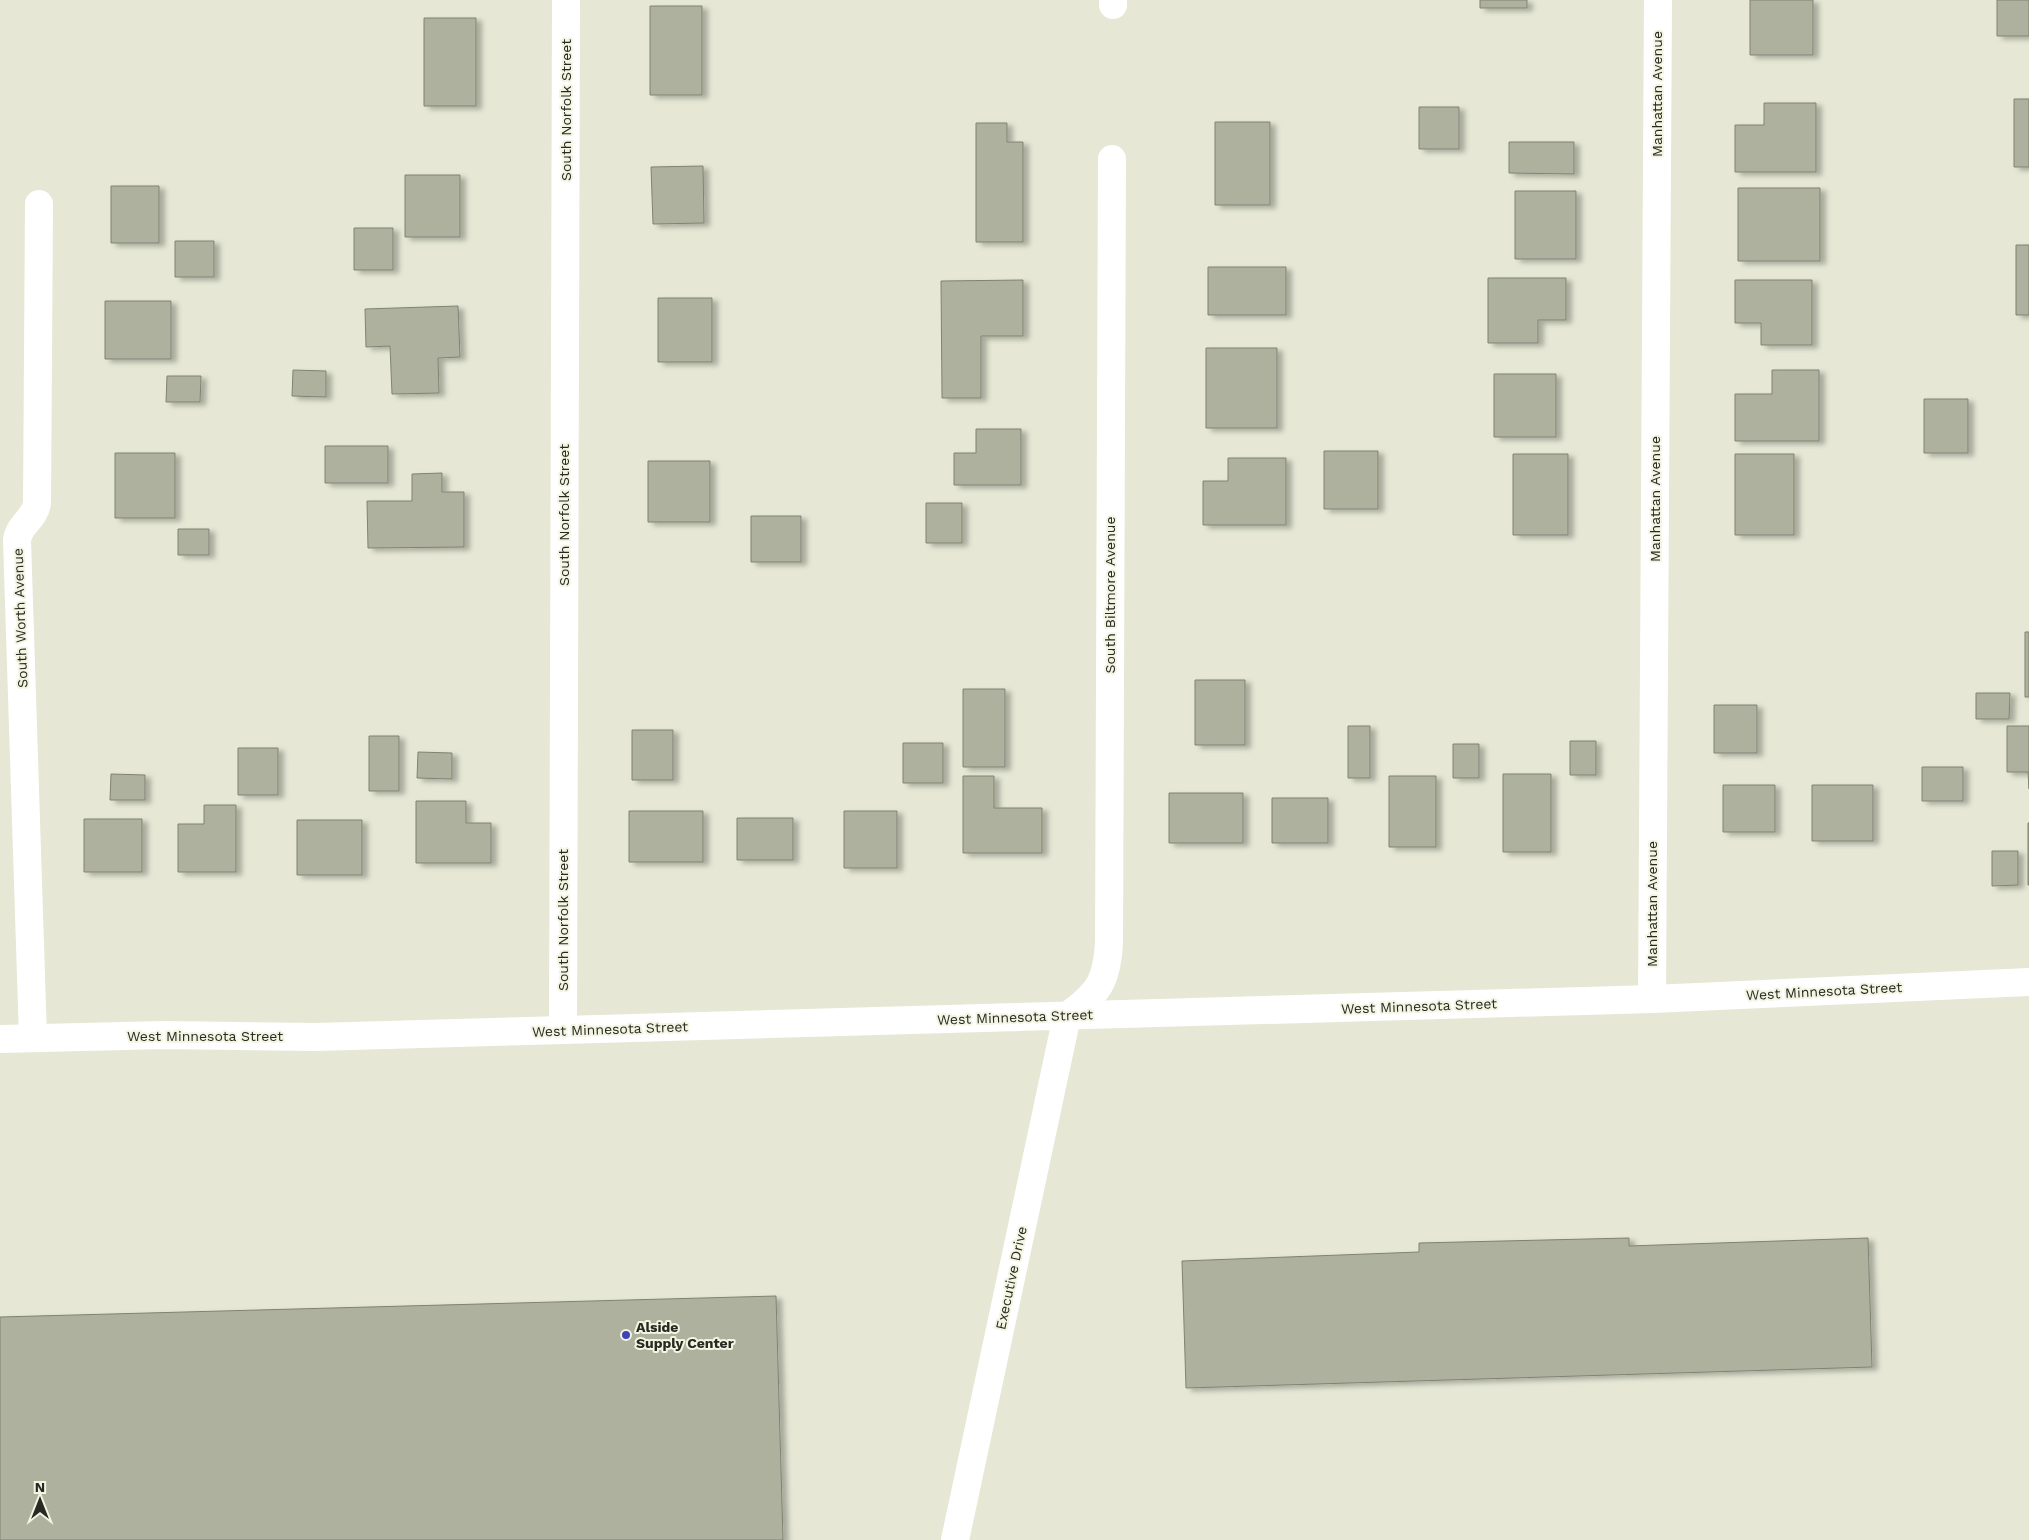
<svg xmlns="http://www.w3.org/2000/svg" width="2029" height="1540" font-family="'Work Sans',sans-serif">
<defs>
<filter id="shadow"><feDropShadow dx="5.5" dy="3" stdDeviation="2.5" flood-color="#0004"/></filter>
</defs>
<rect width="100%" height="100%" fill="#e6e8d5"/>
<path fill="#afb19f" stroke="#818372" filter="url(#shadow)" d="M 1480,0 L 1527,0 L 1527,8 L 1480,8 Z
M 1750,0 L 1813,0 L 1813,55 L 1750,55 Z
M 1997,0 L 2029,0 L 2029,36 L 1997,36 Z
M 650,6 L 702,6 L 702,95 L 650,95 Z
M 424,18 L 476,18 L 476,106 L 424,106 Z
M 2014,99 L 2029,99 L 2029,167 L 2014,167 Z
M 1764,103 L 1816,103 L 1816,172 L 1735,172 L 1735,125 L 1764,125 Z
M 1419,107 L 1459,107 L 1459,149 L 1419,149 Z
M 1215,122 L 1270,122 L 1270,205 L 1215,205 Z
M 976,123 L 1007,123 L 1007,142 L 1023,142 L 1023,242 L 976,242 Z
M 1509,142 L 1574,142 L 1574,174 L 1509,173 Z
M 703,166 L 704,223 L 653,224 L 651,167 Z
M 405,175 L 460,175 L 460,237 L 405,237 Z
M 111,186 L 159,186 L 159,243 L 111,243 Z
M 1738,188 L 1820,188 L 1820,261 L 1738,261 Z
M 1515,191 L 1576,191 L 1576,259 L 1515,259 Z
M 354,228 L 393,228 L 393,270 L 354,270 Z
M 175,241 L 214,241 L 214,277 L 175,277 Z
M 2016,245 L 2029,245 L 2029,315 L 2016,315 Z
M 1208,267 L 1286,267 L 1286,315 L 1208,315 Z
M 1488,278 L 1566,278 L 1566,320 L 1538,320 L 1538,343 L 1488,343 Z
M 1023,280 L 1023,336 L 981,336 L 981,398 L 942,398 L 941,281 Z
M 1735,280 L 1812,280 L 1812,345 L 1761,345 L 1761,323 L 1735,323 Z
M 658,298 L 712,298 L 712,362 L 658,362 Z
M 105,301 L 171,301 L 171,359 L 105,359 Z
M 458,306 L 460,357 L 438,358 L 439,393 L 392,394 L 390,346 L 366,347 L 365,309 Z
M 1206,348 L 1277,348 L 1277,428 L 1206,428 Z
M 293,370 L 326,371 L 326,397 L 292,396 Z
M 1772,370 L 1819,370 L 1819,441 L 1735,441 L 1735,394 L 1772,394 Z
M 1494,374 L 1556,374 L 1556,437 L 1494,437 Z
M 167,376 L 201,376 L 200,402 L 166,402 Z
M 1924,399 L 1968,399 L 1968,453 L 1924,453 Z
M 976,429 L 1021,429 L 1021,485 L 954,485 L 954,453 L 976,453 Z
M 325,446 L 388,446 L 388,483 L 325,483 Z
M 1324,451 L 1378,451 L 1378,509 L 1324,509 Z
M 115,453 L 175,453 L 175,518 L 115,518 Z
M 1513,454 L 1568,454 L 1568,535 L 1513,535 Z
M 1735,454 L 1794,454 L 1794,535 L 1735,535 Z
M 1228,458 L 1286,458 L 1286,525 L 1203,525 L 1203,481 L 1228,481 Z
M 648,461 L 710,461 L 710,522 L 648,522 Z
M 442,473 L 442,492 L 464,492 L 464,547 L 368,548 L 367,501 L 412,501 L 412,474 Z
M 926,503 L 962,503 L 962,543 L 926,543 Z
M 751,516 L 801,516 L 801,562 L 751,562 Z
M 178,529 L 209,529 L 209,555 L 178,555 Z
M 2025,632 L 2029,632 L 2029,697 L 2025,697 Z
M 1195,680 L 1245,680 L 1245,745 L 1195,745 Z
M 963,689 L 1005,689 L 1005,767 L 963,767 Z
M 1976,693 L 2010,693 L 2009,719 L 1976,719 Z
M 1714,705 L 1757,705 L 1757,753 L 1714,753 Z
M 1348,726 L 1370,726 L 1370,778 L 1348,778 Z
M 2007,726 L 2029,726 L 2029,789 L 2028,772 L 2007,772 Z
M 632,730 L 673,730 L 673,780 L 632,780 Z
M 369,736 L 399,736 L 399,791 L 369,791 Z
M 1570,741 L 1596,741 L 1596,775 L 1570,775 Z
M 903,743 L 943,743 L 943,783 L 903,783 Z
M 1453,744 L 1479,744 L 1479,778 L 1453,778 Z
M 238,748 L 278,748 L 278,795 L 238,795 Z
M 418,752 L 452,753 L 452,779 L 417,778 Z
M 1922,767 L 1963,767 L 1963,801 L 1922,801 Z
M 111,774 L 145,775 L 145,800 L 110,800 Z
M 1503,774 L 1551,774 L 1551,852 L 1503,852 Z
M 963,776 L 994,776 L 994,808 L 1042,808 L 1042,853 L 963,853 Z
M 1389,776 L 1436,776 L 1436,847 L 1389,847 Z
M 1723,785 L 1775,785 L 1775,832 L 1723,832 Z
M 1812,785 L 1873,785 L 1873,841 L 1812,841 Z
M 1169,793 L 1243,793 L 1243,843 L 1169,843 Z
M 1272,798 L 1328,798 L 1328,843 L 1272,843 Z
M 416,801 L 466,801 L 466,823 L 491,823 L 491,863 L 416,863 Z
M 204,805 L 236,805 L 236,872 L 178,872 L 178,824 L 204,824 Z
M 629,811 L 703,811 L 703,862 L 629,862 Z
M 844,811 L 897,811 L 897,868 L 844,868 Z
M 737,818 L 793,818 L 793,860 L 737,860 Z
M 84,819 L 142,819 L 142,872 L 84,872 Z
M 297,820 L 362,820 L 362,875 L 297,875 Z
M 2028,823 L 2029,823 L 2029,885 L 2028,885 Z
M 1992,851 L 2018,851 L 2018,885 L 1992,886 Z
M 1629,1238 L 1629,1246 L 1868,1238 L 1872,1367 L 1186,1388 L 1182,1261 L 1419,1252 L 1419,1243 Z
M 776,1296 L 783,1540 L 0,1540 L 0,1317 Z"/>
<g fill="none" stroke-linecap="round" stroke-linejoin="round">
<path stroke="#fff" stroke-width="28" d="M 1113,5 L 1113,0
M 1652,999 L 1658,0
M 1067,1016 C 1099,993 1107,981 1109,942 L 1112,159
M 563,1030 L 566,0
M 33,1038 L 17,540 C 19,524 35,519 37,503 L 39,204"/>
<path stroke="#fff" stroke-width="28" d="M 0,1039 L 164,1035 L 316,1037 L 563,1030 L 1652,999 L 2029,982
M 955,1540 L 1067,1016"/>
</g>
<circle fill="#3c44b8" stroke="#f3f5e2" stroke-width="2" cx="626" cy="1335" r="5"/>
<g text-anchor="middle" stroke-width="4" stroke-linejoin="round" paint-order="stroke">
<g font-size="14" fill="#282922" stroke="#f3f5e2">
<text transform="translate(1657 94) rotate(-90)" y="5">Manhattan Avenue</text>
<text transform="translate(566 110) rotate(-90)" y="5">South Norfolk Street</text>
<text transform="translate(1655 499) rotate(-90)" y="5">Manhattan Avenue</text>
<text transform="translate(564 515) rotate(-90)" y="5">South Norfolk Street</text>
<text transform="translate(1110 595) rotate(-90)" y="5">South Biltmore Avenue</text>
<text transform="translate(20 618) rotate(-92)" y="5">South Worth Avenue</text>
<text transform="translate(1652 904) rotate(-90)" y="5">Manhattan Avenue</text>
<text transform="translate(563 920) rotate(-90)" y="5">South Norfolk Street</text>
<text transform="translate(1824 991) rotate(-3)" y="5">West Minnesota Street</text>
<text transform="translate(1419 1006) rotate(-2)" y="5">West Minnesota Street</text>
<text transform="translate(1015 1017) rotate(-2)" y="5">West Minnesota Street</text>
<text transform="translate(610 1029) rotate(-2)" y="5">West Minnesota Street</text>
<text x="205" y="1041">West Minnesota Street</text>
<text transform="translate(1011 1278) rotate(-78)" y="5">Executive Drive</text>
</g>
<g font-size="14" font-weight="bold" fill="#282922" stroke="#f3f5e2" text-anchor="start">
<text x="636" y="1332">Alside<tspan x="636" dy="16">Supply Center</tspan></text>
</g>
</g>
<g transform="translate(40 1500)" stroke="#f3f5e2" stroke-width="4" paint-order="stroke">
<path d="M0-4L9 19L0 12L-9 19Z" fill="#282922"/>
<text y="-8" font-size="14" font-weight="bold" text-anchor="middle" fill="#282922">N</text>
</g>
</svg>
